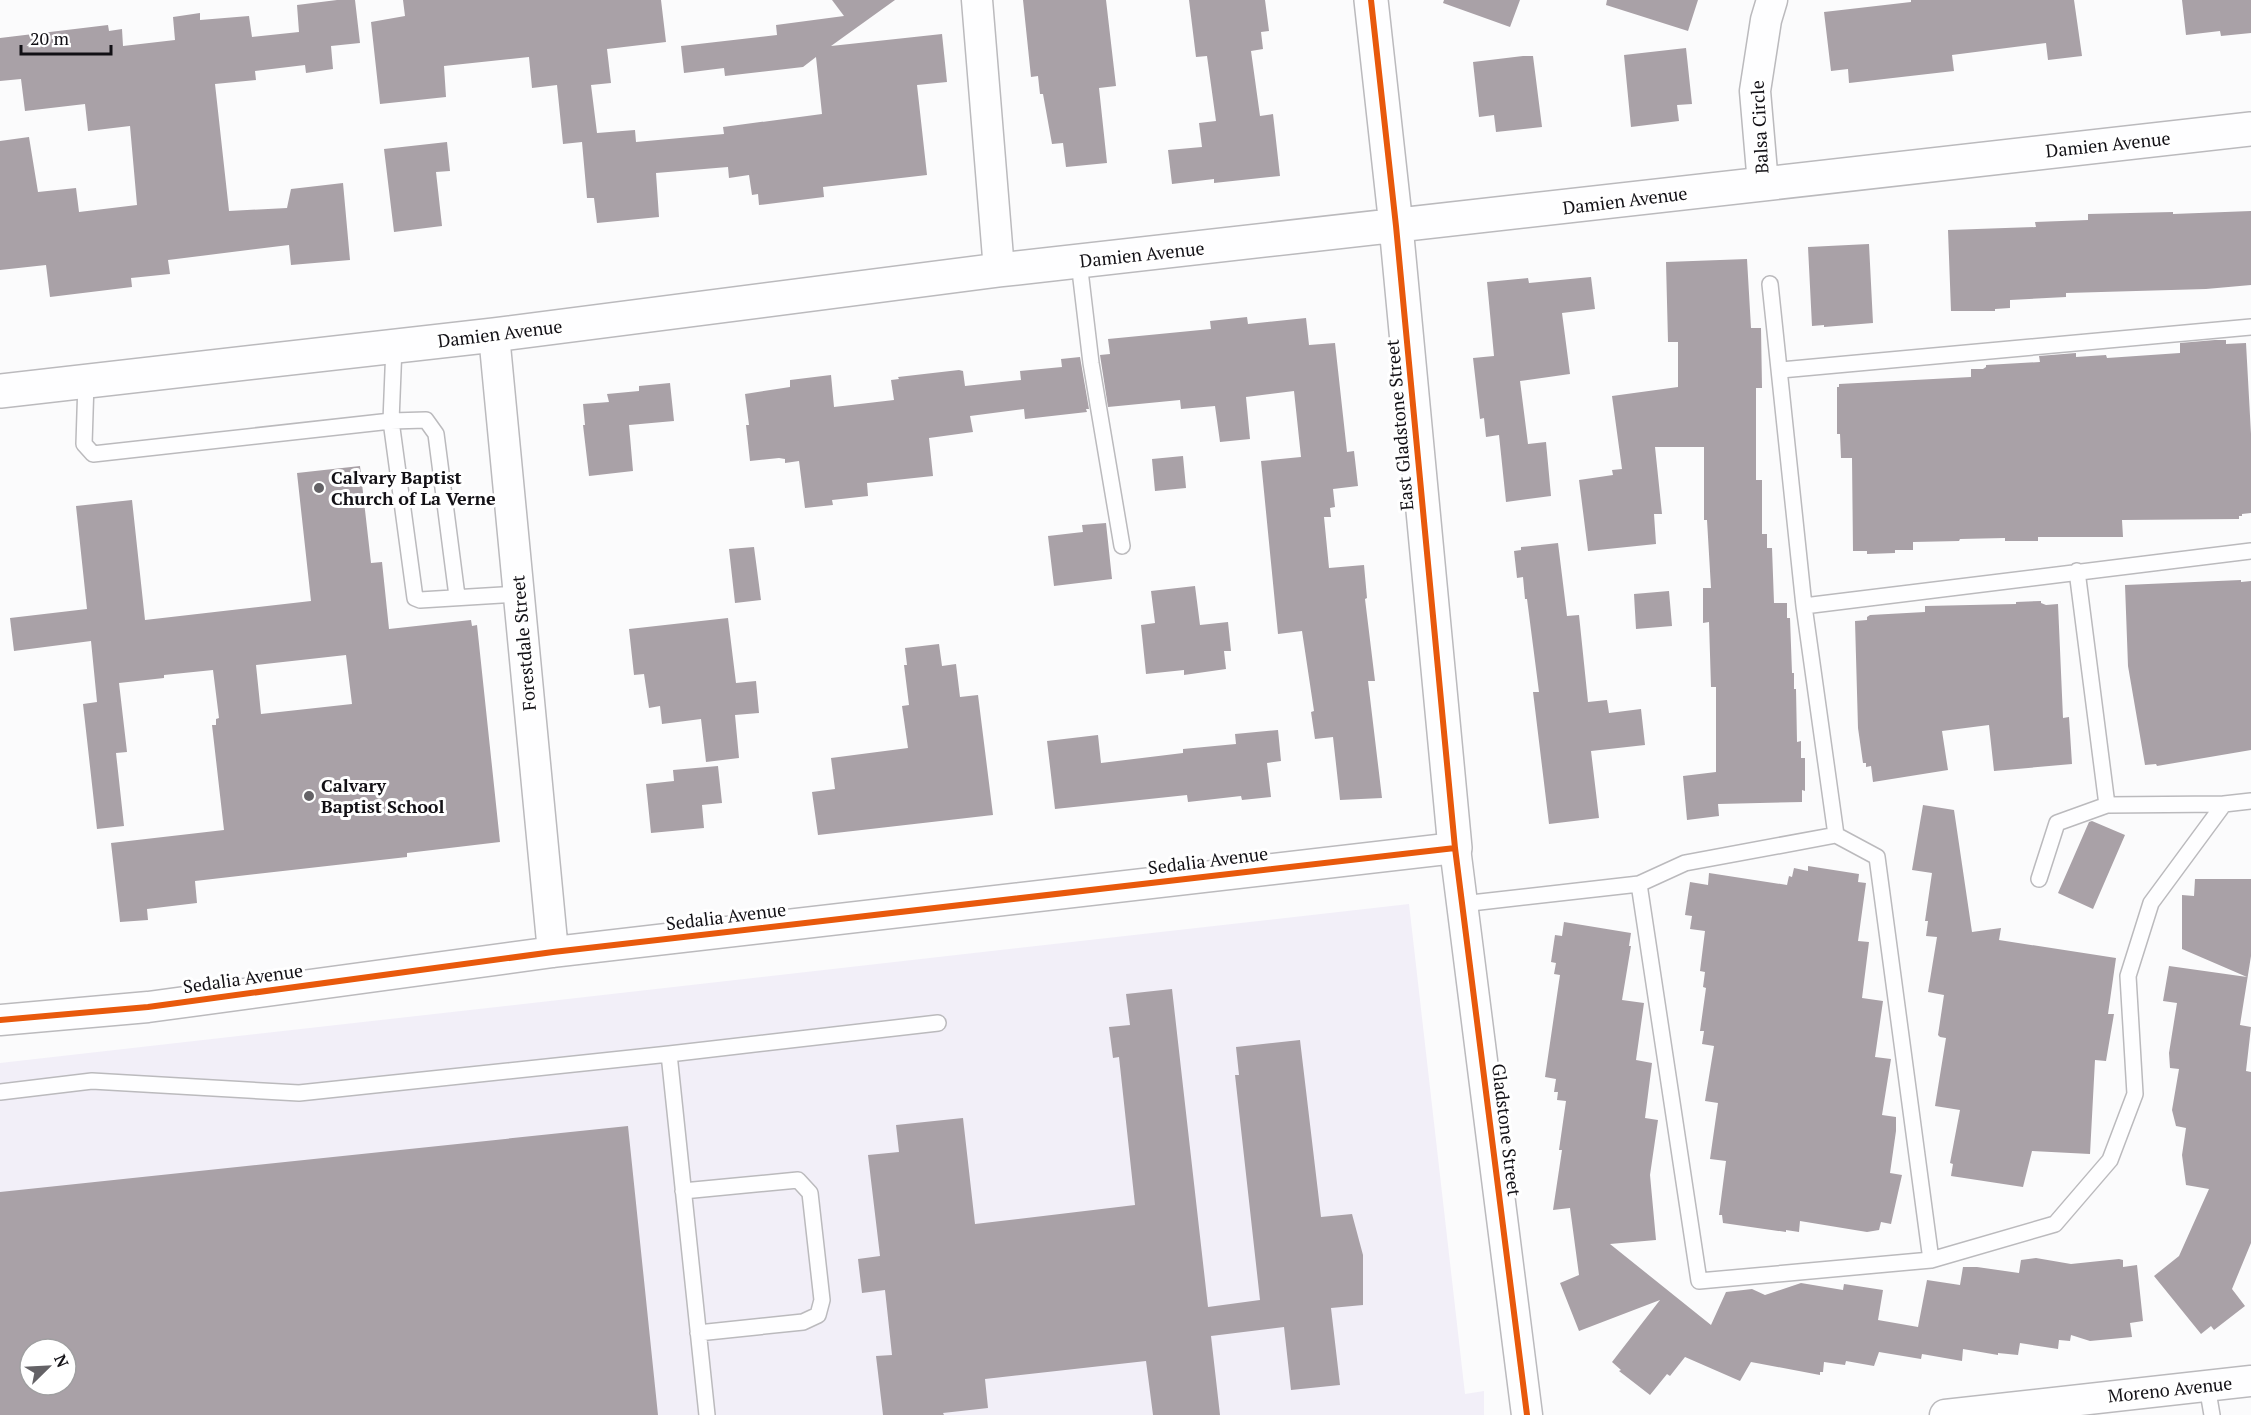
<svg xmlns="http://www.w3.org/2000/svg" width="2251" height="1415" font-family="'PT Serif',serif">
<rect width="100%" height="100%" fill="#fbfbfc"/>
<path fill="#f2eff8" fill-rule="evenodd" d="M 1409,904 L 1465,1394 L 1484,1391 L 1484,1415 L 0,1415 L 0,1063 ZM 30,1349 L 66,1349 L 66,1385 L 30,1385 Z"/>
<path fill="#a9a1a7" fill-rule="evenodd" d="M 337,0 L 355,0 L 360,43 L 331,46 L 333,69 L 306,73 L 305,65 L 255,71 L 256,80 L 215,84 L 229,211 L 287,208 L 291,189 L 343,183 L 350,260 L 291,265 L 289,245 L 168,260 L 170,274 L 131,278 L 132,287 L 50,297 L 46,265 L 0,270 L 0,141 L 29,137 L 38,192 L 76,188 L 79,212 L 137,205 L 130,126 L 88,131 L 85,104 L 25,111 L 21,79 L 0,81 L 0,38 L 108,25 L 109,31 L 122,29 L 123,46 L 175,40 L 173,17 L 200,13 L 200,20 L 249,16 L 252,37 L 299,32 L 297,5 Z
M 403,0 L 661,0 L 666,42 L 607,49 L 611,83 L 591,85 L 597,133 L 635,130 L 636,142 L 724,134 L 723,127 L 822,114 L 816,57 L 803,67 L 725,76 L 724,68 L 684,73 L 681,46 L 777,35 L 776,25 L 844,16 L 832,0 L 895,0 L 831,46 L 942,34 L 947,82 L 917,85 L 927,175 L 823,187 L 824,197 L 759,205 L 758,194 L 752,195 L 749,175 L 729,178 L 728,167 L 656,173 L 659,217 L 597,223 L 594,198 L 587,198 L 582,142 L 563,144 L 557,85 L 532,88 L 529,57 L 444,66 L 446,97 L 380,104 L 371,22 L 405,16 Z
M 1023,0 L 1106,0 L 1116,86 L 1099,88 L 1107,163 L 1066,167 L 1063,143 L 1052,144 L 1043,94 L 1040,94 L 1038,76 L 1031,77 Z
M 1189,0 L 1265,0 L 1269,31 L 1261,32 L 1263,49 L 1251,51 L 1260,116 L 1273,114 L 1280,176 L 1214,183 L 1214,179 L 1172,184 L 1168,150 L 1202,147 L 1199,123 L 1216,121 L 1207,56 L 1196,57 Z
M 1444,0 L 1520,0 L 1510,27 L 1443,3 Z
M 1607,0 L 1698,0 L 1688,31 L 1606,5 Z
M 1911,0 L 2074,0 L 2082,56 L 2048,60 L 2046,43 L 1952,55 L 1954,71 L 1849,83 L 1848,69 L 1831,71 L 1824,12 L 1911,2 Z
M 2182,0 L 2251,0 L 2251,33 L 2221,36 L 2220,31 L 2186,35 Z
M 1686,48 L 1692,104 L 1677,105 L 1679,121 L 1631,127 L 1624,55 Z
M 1523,56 L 1533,56 L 1542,127 L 1496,132 L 1494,115 L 1479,117 L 1473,62 Z
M 447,142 L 450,171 L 436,172 L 442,226 L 394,232 L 384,149 Z
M 2251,211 L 2251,285 L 2206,289 L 2066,293 L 2066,297 L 2010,300 L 2010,308 L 1995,309 L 1995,311 L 1951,311 L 1948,230 L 2036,227 L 2035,222 L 2088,220 L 2088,214 L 2173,212 L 2173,214 Z
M 1869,244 L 1873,323 L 1824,327 L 1824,325 L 1812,326 L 1808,247 Z
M 1747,259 L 1751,328 L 1761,328 L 1762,388 L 1756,388 L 1756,480 L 1762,480 L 1762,534 L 1767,534 L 1767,548 L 1772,548 L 1774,603 L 1787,603 L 1787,618 L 1790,618 L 1792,673 L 1794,673 L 1794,689 L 1796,689 L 1797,742 L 1801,741 L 1801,758 L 1805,758 L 1805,791 L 1802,790 L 1802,802 L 1718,804 L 1719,816 L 1687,820 L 1683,776 L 1716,772 L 1716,687 L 1711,687 L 1709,622 L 1703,623 L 1703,588 L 1711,588 L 1707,520 L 1704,520 L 1704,447 L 1655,447 L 1662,514 L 1654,514 L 1656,544 L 1588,551 L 1579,480 L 1613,475 L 1612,470 L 1622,469 L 1612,396 L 1678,387 L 1678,342 L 1668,342 L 1666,262 Z
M 1591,277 L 1595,309 L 1562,313 L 1570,374 L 1520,381 L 1528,444 L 1546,442 L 1551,496 L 1506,502 L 1499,435 L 1486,437 L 1484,418 L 1480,419 L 1473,358 L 1494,356 L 1487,282 L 1528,278 L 1529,283 Z
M 1247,317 L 1248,324 L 1306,318 L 1309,345 L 1335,343 L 1347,452 L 1354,451 L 1358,486 L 1333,489 L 1335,507 L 1330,508 L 1331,517 L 1324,517 L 1329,568 L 1364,565 L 1367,598 L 1365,599 L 1375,681 L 1368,681 L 1382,798 L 1340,800 L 1333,737 L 1315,739 L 1311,712 L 1314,711 L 1302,631 L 1278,634 L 1261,461 L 1301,457 L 1294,391 L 1246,397 L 1250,439 L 1220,442 L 1215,406 L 1181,409 L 1180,400 L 1108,407 L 1100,355 L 1110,354 L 1108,339 L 1211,329 L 1210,321 Z
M 2215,340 L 2226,340 L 2226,344 L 2246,343 L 2251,434 L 2251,513 L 2242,514 L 2242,516 L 2239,516 L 2239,519 L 2122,520 L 2123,537 L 2038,537 L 2038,541 L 2005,541 L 2005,538 L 1960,539 L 1959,541 L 1913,542 L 1913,550 L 1895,550 L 1895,553 L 1867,554 L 1867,551 L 1853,551 L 1852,458 L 1841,458 L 1840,434 L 1837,434 L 1837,387 L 1839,387 L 1839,384 L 1971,377 L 1971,369 L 1983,369 L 1986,367 L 1986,365 L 2040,362 L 2039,356 L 2076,353 L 2076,357 L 2106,355 L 2107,358 L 2180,353 L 2180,343 Z
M 1080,357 L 1089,409 L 1086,409 L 1087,412 L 1025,419 L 1024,409 L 970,416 L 973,432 L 929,438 L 933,476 L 867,483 L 868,496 L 832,500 L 833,505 L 805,508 L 799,461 L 785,463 L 785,459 L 779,458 L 750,461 L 746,425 L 749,425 L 745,394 L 790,387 L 790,380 L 831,375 L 834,407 L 894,400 L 891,380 L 899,379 L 898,377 L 959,370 L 963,371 L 965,386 L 1021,380 L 1020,371 L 1062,367 L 1061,359 Z
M 670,383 L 674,421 L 629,425 L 633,471 L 589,476 L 583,425 L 585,425 L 583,404 L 609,402 L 607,394 L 639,391 L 639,386 Z
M 1183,456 L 1186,488 L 1155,491 L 1152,459 Z
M 360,466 L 371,563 L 382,562 L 389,629 L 471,620 L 472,626 L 477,625 L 500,842 L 407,853 L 407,857 L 195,881 L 197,903 L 147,909 L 148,920 L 120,922 L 111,843 L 224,830 L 212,725 L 216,725 L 216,719 L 219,718 L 213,670 L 164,675 L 164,678 L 119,683 L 127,752 L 116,753 L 124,826 L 97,829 L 83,704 L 97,702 L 91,641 L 14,651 L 10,618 L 87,609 L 76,506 L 132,500 L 145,620 L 311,601 L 297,473 ZM 346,655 L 352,704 L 261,714 L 256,665 Z
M 1106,523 L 1112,579 L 1054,586 L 1048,536 L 1083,532 L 1082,525 Z
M 1558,543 L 1567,616 L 1579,615 L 1588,702 L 1607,700 L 1609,713 L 1641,709 L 1645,745 L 1591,751 L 1599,818 L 1549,824 L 1533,692 L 1539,692 L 1527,599 L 1525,599 L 1523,577 L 1517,578 L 1514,551 L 1521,550 L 1521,547 Z
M 754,547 L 761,600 L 735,603 L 729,549 Z
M 2241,580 L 2241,582 L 2251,581 L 2251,750 L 2157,766 L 2156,764 L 2145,765 L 2128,666 L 2125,585 Z
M 1195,586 L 1200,625 L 1228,622 L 1231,651 L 1224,651 L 1226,669 L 1184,675 L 1184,670 L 1146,674 L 1141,625 L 1155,623 L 1151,591 Z
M 1669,591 L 1672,626 L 1636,629 L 1634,594 Z
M 2041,601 L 2041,603 L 2046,605 L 2058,604 L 2063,718 L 2069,717 L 2072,764 L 1994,771 L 1989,725 L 1942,731 L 1948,770 L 1873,782 L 1871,766 L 1866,767 L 1866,763 L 1863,763 L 1858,728 L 1855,621 L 1867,620 L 1867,617 L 1870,615 L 1925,612 L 1925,606 L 2016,604 L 2016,602 Z
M 728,618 L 736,683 L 756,681 L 759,713 L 735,715 L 739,758 L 706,762 L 701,719 L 662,724 L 660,706 L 649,708 L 644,674 L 634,675 L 629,629 Z
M 939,644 L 942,666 L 956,664 L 960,697 L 978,695 L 993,815 L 818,835 L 812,792 L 835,789 L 831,758 L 908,748 L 902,706 L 909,705 L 904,665 L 907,665 L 905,648 Z
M 1278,730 L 1281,761 L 1267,763 L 1271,797 L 1242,800 L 1241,796 L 1188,802 L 1187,795 L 1055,809 L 1047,741 L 1098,735 L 1101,763 L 1183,753 L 1183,749 L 1236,744 L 1235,734 Z
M 718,766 L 722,803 L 702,805 L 704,828 L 651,833 L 646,784 L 674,781 L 673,770 Z
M 1923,805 L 1954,810 L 1972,932 L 2001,928 L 1999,940 L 2116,958 L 2108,1014 L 2114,1014 L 2106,1061 L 2095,1060 L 2090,1154 L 2032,1151 L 2023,1187 L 1951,1176 L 1953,1164 L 1950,1163 L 1960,1110 L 1935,1106 L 1946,1038 L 1940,1037 L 1938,1035 L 1944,995 L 1928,992 L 1937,937 L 1926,936 L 1928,921 L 1925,921 L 1932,873 L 1912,870 Z
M 2092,821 L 2125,835 L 2093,909 L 2058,893 L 2089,822 Z
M 1808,866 L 1859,874 L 1858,882 L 1866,883 L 1858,941 L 1869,942 L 1862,998 L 1883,1001 L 1875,1057 L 1891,1059 L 1882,1115 L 1896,1117 L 1896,1131 L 1890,1173 L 1902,1175 L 1891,1224 L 1881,1222 L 1879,1230 L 1867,1232 L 1800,1221 L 1799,1232 L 1786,1230 L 1786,1232 L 1723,1223 L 1722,1215 L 1719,1215 L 1726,1161 L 1710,1159 L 1718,1103 L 1705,1101 L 1714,1046 L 1702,1044 L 1704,1031 L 1700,1031 L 1706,988 L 1703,987 L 1705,972 L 1700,971 L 1705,931 L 1690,929 L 1692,916 L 1685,915 L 1690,882 L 1708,885 L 1709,873 L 1787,885 L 1789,876 L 1792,877 L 1794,868 L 1808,871 Z
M 2195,879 L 2251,879 L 2251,956 L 2240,1025 L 2251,1027 L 2246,1071 L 2251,1072 L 2251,1243 L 2232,1289 L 2245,1306 L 2214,1330 L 2211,1326 L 2201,1334 L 2154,1276 L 2179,1256 L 2209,1189 L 2186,1185 L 2182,1155 L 2186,1128 L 2176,1126 L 2172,1110 L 2179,1069 L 2170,1068 L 2169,1053 L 2177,1003 L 2163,1001 L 2169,966 L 2247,977 L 2182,949 L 2182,895 L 2194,896 Z
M 1564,922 L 1631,933 L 1629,946 L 1631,946 L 1622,1000 L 1644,1003 L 1636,1060 L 1652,1063 L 1645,1118 L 1658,1120 L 1650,1175 L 1656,1240 L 1610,1244 L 1711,1325 L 1726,1292 L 1752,1289 L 1765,1295 L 1801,1283 L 1843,1290 L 1844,1284 L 1883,1290 L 1878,1320 L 1918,1327 L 1927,1280 L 1960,1285 L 1963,1267 L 1977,1267 L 2019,1273 L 2021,1260 L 2036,1258 L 2071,1264 L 2119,1259 L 2123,1260 L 2123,1267 L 2137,1265 L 2143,1321 L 2130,1323 L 2132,1337 L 2090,1341 L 2071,1335 L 2070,1341 L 2059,1340 L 2058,1349 L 2020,1343 L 2018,1355 L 1998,1353 L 1998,1355 L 1963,1349 L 1962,1361 L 1922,1354 L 1921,1359 L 1879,1352 L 1874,1366 L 1846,1361 L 1845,1365 L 1824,1362 L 1823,1372 L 1820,1372 L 1820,1375 L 1751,1362 L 1740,1381 L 1685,1357 L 1670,1376 L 1667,1374 L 1650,1395 L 1619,1371 L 1621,1370 L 1612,1362 L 1660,1300 L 1579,1331 L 1560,1283 L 1579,1275 L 1570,1208 L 1553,1210 L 1562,1150 L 1559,1150 L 1566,1101 L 1557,1100 L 1558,1092 L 1554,1092 L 1556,1079 L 1545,1077 L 1560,975 L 1554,974 L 1556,963 L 1551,962 L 1555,935 L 1562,936 Z
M 1172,989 L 1208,1307 L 1260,1300 L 1235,1075 L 1239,1075 L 1236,1047 L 1300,1040 L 1321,1217 L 1352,1214 L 1363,1255 L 1363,1305 L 1331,1308 L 1340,1385 L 1291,1390 L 1284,1327 L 1211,1336 L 1220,1415 L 1153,1415 L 1146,1361 L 985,1379 L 988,1408 L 943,1413 L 944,1415 L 883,1415 L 876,1356 L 892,1355 L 885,1290 L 862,1293 L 858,1259 L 880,1256 L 868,1155 L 899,1152 L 896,1125 L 963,1118 L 975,1224 L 1135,1205 L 1119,1057 L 1113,1058 L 1109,1027 L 1130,1025 L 1126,994 Z
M 628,1126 L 658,1415 L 0,1415 L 0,1192 ZM 30,1349 L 66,1349 L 66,1385 L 30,1385 Z"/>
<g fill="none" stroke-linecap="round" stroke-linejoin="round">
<defs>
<path id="lane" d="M 1079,262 L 1091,363 L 1122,546
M 1770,284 L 1804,606 L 1836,835
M 394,346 L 391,421 L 415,598 L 420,600 L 519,594
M 1781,370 L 2251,327
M 86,382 L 84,444 L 93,454 L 391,421 L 426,420 L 436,434 L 457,596
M 2077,571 L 2107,805
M 1804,606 L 2251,551
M 2039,879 L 2057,823 L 2107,805 L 2224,804 L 2251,801
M 1639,884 L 1699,1281 L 1931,1260 L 2055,1224 L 2110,1160 L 2135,1094 L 2128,976 L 2151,903 L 2224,804
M 1462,904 L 1639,884 L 1685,863 L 1836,835 L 1877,857 L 1931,1260
M 669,1054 L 707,1415
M 0,1092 L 92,1081 L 299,1093 L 669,1054 L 938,1023
M 683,1191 L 798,1180 L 810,1193 L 822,1300 L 818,1315 L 803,1322 L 698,1333
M 2207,1386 L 2212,1415"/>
<path id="street" d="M 977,0 L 999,270
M 1763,184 L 1755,91 L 1766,20 L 1772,0
M 494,335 L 553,952
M 0,1020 L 148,1007 L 553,952 L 1455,848 L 1527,1415
M 1945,1415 L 2251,1381"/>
<path id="secondary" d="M 1371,0 L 1396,226 L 1455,848
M 0,391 L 494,335 L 999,270 L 2251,129"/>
</defs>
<use href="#lane" stroke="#bbbabd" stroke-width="18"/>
<use href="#street" stroke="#bbbabd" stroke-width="33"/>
<use href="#secondary" stroke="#bbbabd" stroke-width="36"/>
<use href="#lane" stroke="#fefeff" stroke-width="15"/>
<use href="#street" stroke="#fefeff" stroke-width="30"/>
<use href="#secondary" stroke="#fefeff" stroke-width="33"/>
<defs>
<path id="cycleway" d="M 1371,0 L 1396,226 L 1455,848 L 1527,1415
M 0,1020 L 148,1007 L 553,952 L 1455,848"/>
</defs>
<use href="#cycleway" stroke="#fff" stroke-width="10"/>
<use href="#cycleway" stroke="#e8590c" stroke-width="6"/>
</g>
<g fill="#646266" stroke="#fff" stroke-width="2">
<circle cx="319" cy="488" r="6"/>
<circle cx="309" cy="796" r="6"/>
</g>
<g text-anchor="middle" stroke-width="6" stroke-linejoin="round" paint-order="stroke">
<g font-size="18" fill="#121015" stroke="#fff">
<text transform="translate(1760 127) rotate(-93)" y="6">Balsa Circle</text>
<text transform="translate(2108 145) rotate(-6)" y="6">Damien Avenue</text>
<text transform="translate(1625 201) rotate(-7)" y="6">Damien Avenue</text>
<text transform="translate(1142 255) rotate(-6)" y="6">Damien Avenue</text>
<text transform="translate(500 334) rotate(-7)" y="6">Damien Avenue</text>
<text transform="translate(1400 425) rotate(-95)" y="6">East Gladstone Street</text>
<text transform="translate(524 643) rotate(-95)" y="6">Forestdale Street</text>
<text transform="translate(1208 861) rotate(-7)" y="6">Sedalia Avenue</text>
<text transform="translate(726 917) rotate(-7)" y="6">Sedalia Avenue</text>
<text transform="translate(243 979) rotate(-8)" y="6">Sedalia Avenue</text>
<text transform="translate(1506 1130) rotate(83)" y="6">Gladstone Street</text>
<text transform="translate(2170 1390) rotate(-6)" y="6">Moreno Avenue</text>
</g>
<g font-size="18" font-weight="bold" fill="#121015" stroke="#fff" text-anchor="start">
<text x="331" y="484">Calvary Baptist<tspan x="331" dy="21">Church of La Verne</tspan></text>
<text x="321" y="792">Calvary<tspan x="321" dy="21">Baptist School</tspan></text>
</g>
</g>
<g transform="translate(48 1367) rotate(66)"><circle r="28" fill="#ffffff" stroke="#a09fa1" stroke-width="1.5"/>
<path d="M0-4.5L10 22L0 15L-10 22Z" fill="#646266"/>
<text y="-9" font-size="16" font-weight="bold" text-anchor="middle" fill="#121015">N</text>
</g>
<path d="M21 45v9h90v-9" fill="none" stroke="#121015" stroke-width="3"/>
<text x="30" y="45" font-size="18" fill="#121015" stroke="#ffffff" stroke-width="4.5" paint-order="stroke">20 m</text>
</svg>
